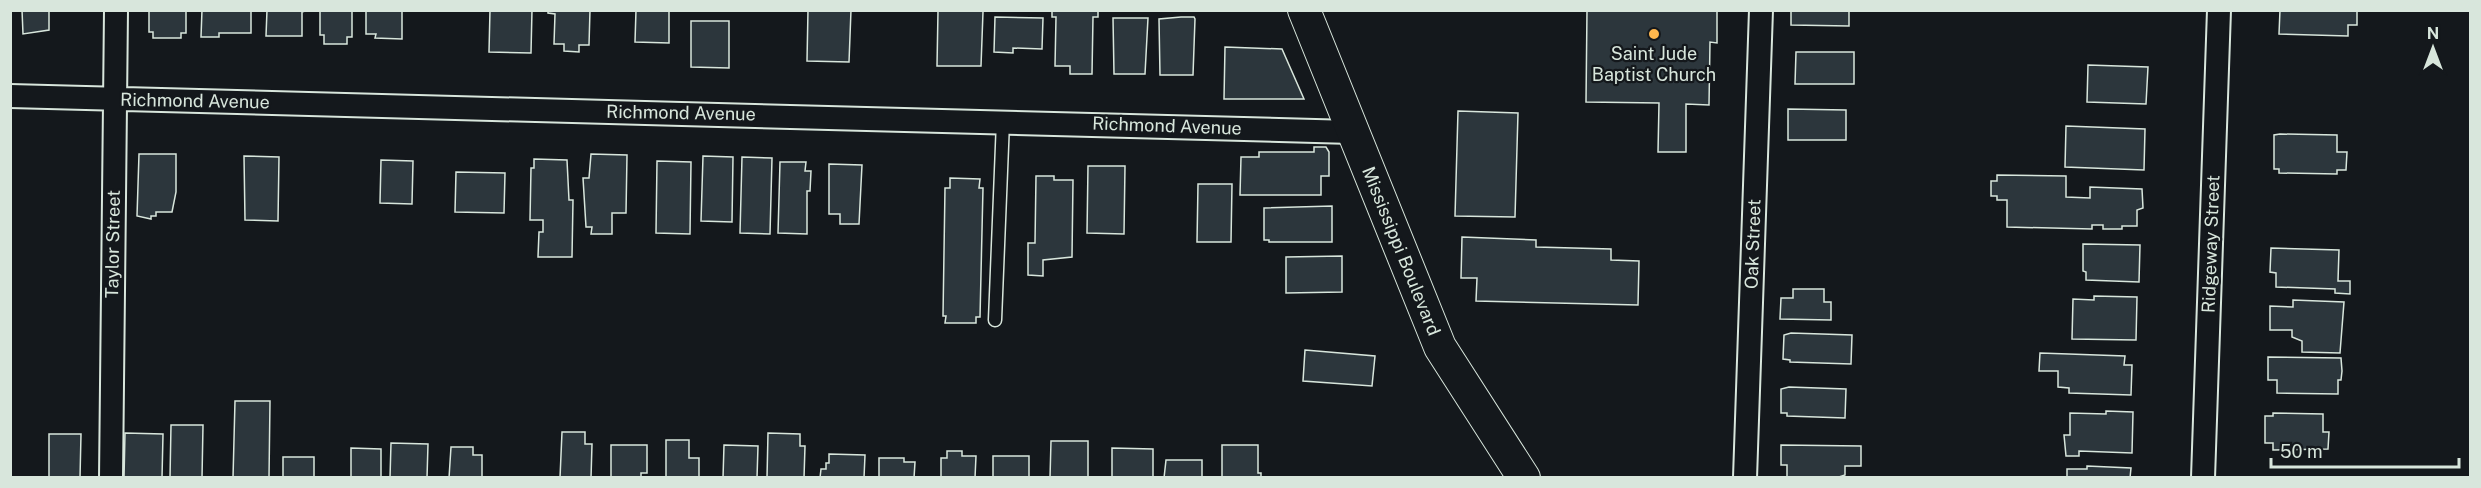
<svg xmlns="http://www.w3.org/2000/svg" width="2481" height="488" font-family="'Public Sans',sans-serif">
<rect width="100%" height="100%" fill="#14181c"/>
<path fill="#2c363c" stroke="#d8e6dc" stroke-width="1.5" d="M 22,10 L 49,10 L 49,30 L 23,34 Z
M 149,10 L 186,10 L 186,33 L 181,33 L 181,38 L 153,38 L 153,32 L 149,32 Z
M 202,10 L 251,10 L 251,33 L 219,33 L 219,37 L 201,37 Z
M 267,10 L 308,10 L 302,12 L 302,36 L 266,36 Z
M 320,10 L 352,10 L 352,37 L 347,37 L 347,44 L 324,44 L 324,35 L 320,35 Z
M 366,10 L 402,10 L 402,39 L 375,38 L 376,34 L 366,34 Z
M 490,10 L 532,10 L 531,53 L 489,52 Z
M 548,10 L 590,10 L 589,45 L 579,45 L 579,52 L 564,51 L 564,44 L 554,44 L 555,14 L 548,13 Z
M 636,10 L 669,10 L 669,43 L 635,42 Z
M 808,10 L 851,10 L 849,62 L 807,61 Z
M 981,10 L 983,12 L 981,66 L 937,66 L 938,11 Z
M 1052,10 L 1098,10 L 1098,17 L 1093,17 L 1092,74 L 1070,74 L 1070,66 L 1055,66 L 1056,17 L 1052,17 Z
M 1587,10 L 1717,10 L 1717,43 L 1710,42 L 1709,105 L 1686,104 L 1686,152 L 1658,152 L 1659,103 L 1586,102 Z
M 1791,10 L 1849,10 L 1849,26 L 1791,25 Z
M 2280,10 L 2357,10 L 2357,25 L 2348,25 L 2348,36 L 2279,34 Z
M 995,17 L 1043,18 L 1042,49 L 1013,48 L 1013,53 L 994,52 Z
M 1181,17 L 1194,17 L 1195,19 L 1193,75 L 1160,75 L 1159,19 Z
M 1113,18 L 1148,18 L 1145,74 L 1114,74 Z
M 691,21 L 729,21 L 729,68 L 691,67 Z
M 1225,47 L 1282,49 L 1304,99 L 1224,99 Z
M 1796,52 L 1854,52 L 1854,84 L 1795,84 Z
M 2088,65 L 2148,67 L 2146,104 L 2087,102 Z
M 1788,109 L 1846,110 L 1846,140 L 1788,140 Z
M 1458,111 L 1518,113 L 1515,217 L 1455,216 Z
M 2066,126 L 2145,129 L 2144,170 L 2065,167 Z
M 2280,134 L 2337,135 L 2337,152 L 2347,152 L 2346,170 L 2337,170 L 2337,174 L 2279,173 L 2279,169 L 2274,169 L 2274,135 Z
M 1314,147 L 1326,147 L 1329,152 L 1329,176 L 1321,176 L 1321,195 L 1240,195 L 1241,157 L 1259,157 L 1259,152 L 1314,152 Z
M 139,154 L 176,154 L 176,192 L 172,212 L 156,212 L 156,216 L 151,216 L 151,219 L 137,216 Z
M 591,154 L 627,155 L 626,213 L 612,213 L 612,234 L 591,234 L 592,227 L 586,227 L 583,178 L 589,178 Z
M 244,156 L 279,157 L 278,221 L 245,220 Z
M 703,156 L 733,157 L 732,222 L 701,221 Z
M 742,157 L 772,158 L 770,234 L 740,233 Z
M 534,159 L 567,160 L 569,200 L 573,200 L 572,257 L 538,257 L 539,232 L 543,232 L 543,220 L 530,220 L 531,168 L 534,168 Z
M 381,160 L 413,161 L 412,204 L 380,203 Z
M 657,161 L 691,162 L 690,234 L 656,233 Z
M 780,162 L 806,162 L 805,171 L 811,171 L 810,191 L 807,191 L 807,234 L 778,233 Z
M 829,164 L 862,165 L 859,224 L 840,224 L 840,214 L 829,214 Z
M 1088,166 L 1125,166 L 1124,234 L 1087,233 Z
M 456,172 L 505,173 L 504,213 L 455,212 Z
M 1997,175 L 2066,176 L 2066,197 L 2090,198 L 2090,187 L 2142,189 L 2143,208 L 2137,210 L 2137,226 L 2122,226 L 2122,229 L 2103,229 L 2103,225 L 2092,225 L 2092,229 L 2007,227 L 2007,200 L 1997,200 L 1997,196 L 1991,196 L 1991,181 L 1997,181 Z
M 1036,176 L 1054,176 L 1054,180 L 1073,180 L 1072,257 L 1043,260 L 1043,276 L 1028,275 L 1028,243 L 1035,243 Z
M 950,178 L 980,179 L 979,188 L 983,188 L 980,317 L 976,317 L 976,323 L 945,323 L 946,316 L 943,316 L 945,188 L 950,188 Z
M 1198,184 L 1232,184 L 1231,242 L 1197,242 Z
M 1332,206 L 1332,242 L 1269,242 L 1269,240 L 1264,240 L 1264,208 Z
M 1462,237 L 1536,240 L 1536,247 L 1611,249 L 1611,260 L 1639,261 L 1638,305 L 1476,301 L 1477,278 L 1461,278 Z
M 2083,244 L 2140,245 L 2139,282 L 2086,280 L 2086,272 L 2083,271 Z
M 2271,248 L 2339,250 L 2338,281 L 2350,281 L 2350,294 L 2335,293 L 2335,289 L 2276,287 L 2276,273 L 2270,272 Z
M 1342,256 L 1342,292 L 1286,293 L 1286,257 Z
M 1793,289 L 1824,289 L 1824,302 L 1831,302 L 1831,320 L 1780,319 L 1781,298 L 1793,298 Z
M 2094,296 L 2137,297 L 2136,340 L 2072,339 L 2073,299 L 2094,300 Z
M 2293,300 L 2344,302 L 2340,353 L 2302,352 L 2302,341 L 2292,337 L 2292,330 L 2270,330 L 2270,306 L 2293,307 Z
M 1791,333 L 1852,335 L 1851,364 L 1790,362 L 1790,360 L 1783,359 L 1784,335 Z
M 1305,350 L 1375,356 L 1372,386 L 1303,381 Z
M 2040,353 L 2125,356 L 2124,365 L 2132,365 L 2131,395 L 2069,393 L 2069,388 L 2058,387 L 2058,371 L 2039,371 Z
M 2268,357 L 2341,358 L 2342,371 L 2341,380 L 2338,380 L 2338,394 L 2277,393 L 2277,380 L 2268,380 Z
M 1789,387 L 1846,389 L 1845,418 L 1787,416 L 1787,413 L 1781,413 L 1781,389 Z
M 235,401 L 270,401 L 269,478 L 233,478 Z
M 2106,411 L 2133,412 L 2132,453 L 2079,451 L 2079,456 L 2066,456 L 2064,435 L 2070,435 L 2070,413 L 2106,414 Z
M 2273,413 L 2323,414 L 2323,432 L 2329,432 L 2328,449 L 2273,450 L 2273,443 L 2265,443 L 2265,416 L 2273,416 Z
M 171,425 L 203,425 L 202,478 L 170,478 Z
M 562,432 L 585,432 L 585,444 L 592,444 L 591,478 L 560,478 Z
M 125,433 L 163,434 L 162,478 L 124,478 Z
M 768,433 L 800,434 L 800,446 L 805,446 L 804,478 L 767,478 Z
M 49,434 L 81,434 L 80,478 L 49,478 Z
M 666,440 L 689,440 L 689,458 L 699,458 L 699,478 L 666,478 Z
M 1051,441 L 1088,441 L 1088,478 L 1050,478 Z
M 391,443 L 428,444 L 427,478 L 390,478 Z
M 611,445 L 647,445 L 647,473 L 641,473 L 641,478 L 611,478 Z
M 724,445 L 758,446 L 757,478 L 723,478 Z
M 1222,445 L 1258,445 L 1258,473 L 1261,473 L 1261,478 L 1222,478 Z
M 1781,445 L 1861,446 L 1861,466 L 1845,466 L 1845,475 L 1836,478 L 1787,478 L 1787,465 L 1781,465 Z
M 451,447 L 473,447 L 473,455 L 482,455 L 482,478 L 449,478 Z
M 351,448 L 381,449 L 381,478 L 351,478 Z
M 1112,448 L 1153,449 L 1153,478 L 1112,478 Z
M 947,451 L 962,451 L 962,456 L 976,456 L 975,478 L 941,478 L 941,458 L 947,458 Z
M 829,454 L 865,455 L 864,478 L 820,478 L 821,469 L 826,469 L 826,463 L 829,463 Z
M 993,456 L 1029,456 L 1029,478 L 993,478 Z
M 283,457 L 314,457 L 314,478 L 283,478 Z
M 879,458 L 904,458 L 904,462 L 915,462 L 914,478 L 879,478 Z
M 1166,460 L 1202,460 L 1202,478 L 1164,478 Z
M 2087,466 L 2131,468 L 2130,478 L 2067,478 L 2067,469 L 2087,469 Z"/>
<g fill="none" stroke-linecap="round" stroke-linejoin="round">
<defs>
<path id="service" d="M 995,320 L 1003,121"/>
<path id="minor" d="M 10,96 L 1352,132
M 111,478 L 116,10
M 1745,478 L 1761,10
M 2203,478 L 2219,10"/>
<path id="secondary" d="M 1304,10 L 1440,347 L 1524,478"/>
</defs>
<use href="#service" stroke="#d8e6dc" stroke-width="15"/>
<use href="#minor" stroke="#d8e6dc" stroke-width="26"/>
<use href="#secondary" stroke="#d8e6dc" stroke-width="34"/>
<use href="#service" stroke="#14181c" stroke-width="12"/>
<use href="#minor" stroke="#14181c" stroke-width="22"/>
<use href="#secondary" stroke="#14181c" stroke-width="32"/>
</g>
<circle fill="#ffb74d" stroke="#14181c" stroke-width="2" cx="1654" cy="34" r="6"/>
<g text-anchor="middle" stroke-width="4.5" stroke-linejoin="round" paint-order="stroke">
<g font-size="18" fill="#d8e6dc" stroke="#14181c">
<text x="1654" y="60">Saint Jude<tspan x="1654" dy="21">Baptist Church</tspan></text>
</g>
<g font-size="18" fill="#d8e6dc" stroke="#14181c">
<text transform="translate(195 101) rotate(1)" y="6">Richmond Avenue</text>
<text transform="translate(681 113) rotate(1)" y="6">Richmond Avenue</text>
<text transform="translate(1167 126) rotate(2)" y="6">Richmond Avenue</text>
<text transform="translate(113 244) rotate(-89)" y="6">Taylor Street</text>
<text transform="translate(1753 244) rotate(-88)" y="6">Oak Street</text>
<text transform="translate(2211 244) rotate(-88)" y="6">Ridgeway Street</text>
<text transform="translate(1401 251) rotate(68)" y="6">Mississippi Boulevard</text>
</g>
</g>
<rect width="2481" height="488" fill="none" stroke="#d8e6dc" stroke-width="24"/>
<g transform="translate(2433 48)" stroke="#14181c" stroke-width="4.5" paint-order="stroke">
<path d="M0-4.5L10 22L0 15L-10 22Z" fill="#d8e6dc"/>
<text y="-9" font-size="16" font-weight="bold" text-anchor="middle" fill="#d8e6dc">N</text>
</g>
<path d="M2271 458v9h188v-9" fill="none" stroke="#d8e6dc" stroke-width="3"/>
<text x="2280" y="458" font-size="18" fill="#d8e6dc" stroke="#14181c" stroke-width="4.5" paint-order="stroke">50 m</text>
</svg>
